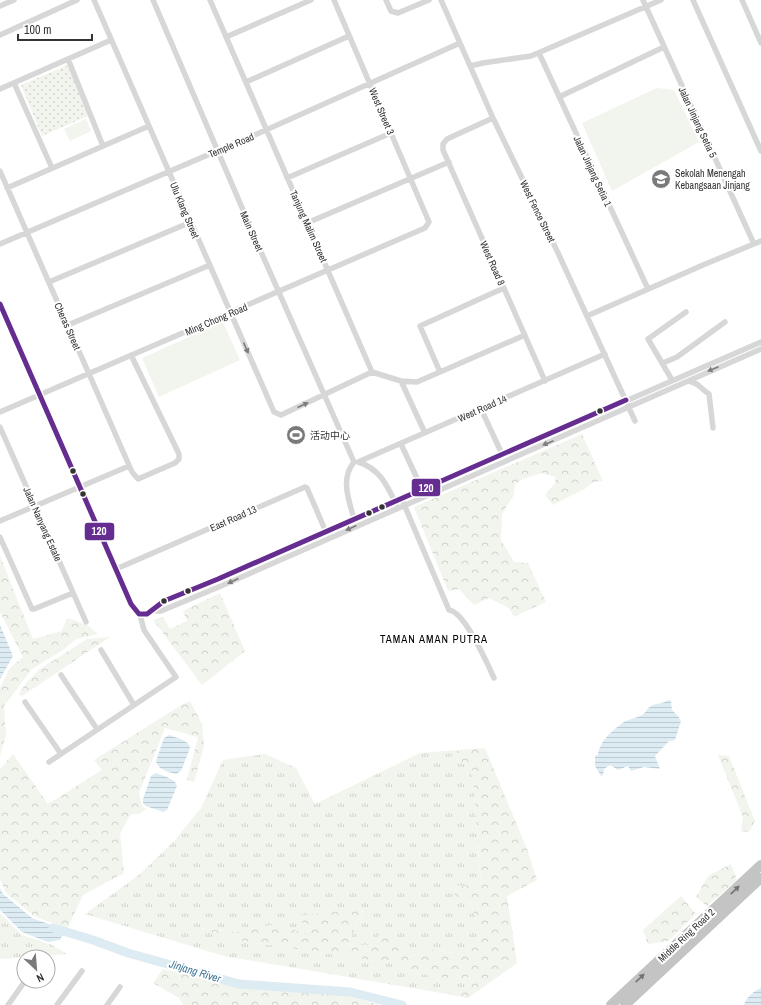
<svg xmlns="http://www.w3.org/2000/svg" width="761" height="1005" font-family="'Archivo Narrow','Noto Sans SC',sans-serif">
<defs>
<pattern id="grass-tufts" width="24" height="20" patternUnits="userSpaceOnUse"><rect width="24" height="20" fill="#f1f5ed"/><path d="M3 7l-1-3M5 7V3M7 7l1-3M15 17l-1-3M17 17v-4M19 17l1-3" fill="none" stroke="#cfd2cc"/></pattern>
<pattern id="forest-crowns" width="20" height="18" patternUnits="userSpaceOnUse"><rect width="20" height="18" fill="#f1f5ed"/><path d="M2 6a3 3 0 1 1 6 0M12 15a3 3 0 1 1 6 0" fill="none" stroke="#cfd2cc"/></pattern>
<pattern id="park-dots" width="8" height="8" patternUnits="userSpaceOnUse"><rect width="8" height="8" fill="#f1f5ed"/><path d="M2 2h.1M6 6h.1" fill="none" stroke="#cfd2cc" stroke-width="1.8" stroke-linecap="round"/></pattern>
<pattern id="water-rules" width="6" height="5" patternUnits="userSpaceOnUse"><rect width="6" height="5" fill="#ddebf3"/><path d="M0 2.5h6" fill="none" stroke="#becad1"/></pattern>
</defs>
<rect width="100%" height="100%" fill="#fff"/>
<path fill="url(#grass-tufts)" d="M 458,750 L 449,759 L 472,766 L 481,885 L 457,886 L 453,897 L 470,902 L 482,934 L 468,955 L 427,949 L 408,958 L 368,945 L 347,947 L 363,909 L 290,917 L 310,926 L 308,935 L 278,924 L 235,932 L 199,928 L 243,941 L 390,963 L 428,976 L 455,979 L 473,977 L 472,985 L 461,992 L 447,994 L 224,956 L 85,914 L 139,875 L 174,841 L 201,808 L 223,760 L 265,754 L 296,768 L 315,804 L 420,753 Z
M 0,913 L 22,935 L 52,945 L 67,954 L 0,959 Z"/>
<path fill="url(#forest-crowns)" d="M 582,434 L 603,481 L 593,482 L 584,489 L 553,505 L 545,495 L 555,483 L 556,477 L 542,473 L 523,479 L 515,484 L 514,495 L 502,514 L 501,540 L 514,562 L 528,563 L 546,602 L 514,617 L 509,608 L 489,598 L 474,605 L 459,589 L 448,591 L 414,507 Z
M 0,556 L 33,639 L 62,631 L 67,618 L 87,625 L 98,634 L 76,639 L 63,650 L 32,669 L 4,706 L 6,735 L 0,756 L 0,688 L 10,668 L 23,657 L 0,612 Z
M 220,593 L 245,651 L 202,685 L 153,620 L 163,617 L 170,629 L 187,621 L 183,611 Z
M 110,637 L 22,696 L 19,694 L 26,683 L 40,669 L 87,639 Z
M 190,701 L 202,724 L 204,746 L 194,782 L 187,780 L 198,737 L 165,728 L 139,793 L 142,806 L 146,809 L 141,813 L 130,815 L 120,834 L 124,873 L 83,895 L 67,929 L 34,916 L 6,893 L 0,880 L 0,769 L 13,754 L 48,804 L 102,770 L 94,760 L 183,704 Z
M 485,748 L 527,849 L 537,880 L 507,896 L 517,963 L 468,998 L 447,994 L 461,992 L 472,985 L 472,977 L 455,979 L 428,976 L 390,963 L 243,941 L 196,928 L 235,932 L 278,924 L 308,935 L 310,926 L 289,917 L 363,908 L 347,947 L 368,945 L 383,932 L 408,958 L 427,949 L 468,955 L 482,934 L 470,902 L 453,898 L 457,886 L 481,884 L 472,767 L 448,759 L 458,750 Z
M 718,755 L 729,756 L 755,821 L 749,832 L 741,831 L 743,817 Z
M 731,864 L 737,880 L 707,906 L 696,897 L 708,876 Z
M 681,896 L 696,914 L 668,941 L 648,944 L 643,930 Z
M 163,969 L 233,986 L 304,992 L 334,992 L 380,1005 L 183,1005 L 179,998 L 153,983 Z"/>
<path fill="url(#park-dots)" d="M 68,65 L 88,116 L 42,136 L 21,85 Z"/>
<path fill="#f1f5ed" d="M 657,88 L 674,90 L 699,142 L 612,191 L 582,123 Z
M 86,119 L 91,131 L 70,141 L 64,129 Z
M 223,322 L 240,360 L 159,397 L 142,358 Z"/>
<path fill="url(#water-rules)" d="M 0,625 L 13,656 L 0,679 Z
M 668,700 L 671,701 L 672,710 L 678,716 L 681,721 L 675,740 L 669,741 L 655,756 L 660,769 L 644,767 L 631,771 L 628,766 L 618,770 L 610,765 L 604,769 L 603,775 L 601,776 L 595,766 L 595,756 L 598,755 C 600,740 613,730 624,722 C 630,719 636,718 642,715 C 646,713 647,708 651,706 C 657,703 663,704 668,700 Z
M 169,735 C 177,738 189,740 190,748 L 181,771 L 176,774 C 169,772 157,770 156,761 L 164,738 Z
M 156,773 C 163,776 175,778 177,786 L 167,810 L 163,812 L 146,806 L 143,803 L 143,799 L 151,776 Z
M 0,888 L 3,894 L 32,918 L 65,930 L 60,940 L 48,942 L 22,932 L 0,910 Z
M 761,988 L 761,1005 L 744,1005 C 746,997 754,991 761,988 Z"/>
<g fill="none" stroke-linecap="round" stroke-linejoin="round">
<path stroke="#ddebf3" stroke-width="9" d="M 53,928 L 93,940 L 128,953 L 239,984 L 350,992 L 402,1005"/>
<path stroke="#d7d7d7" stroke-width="5.5" d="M 94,0 L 274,412 L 281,415 L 372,372
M 153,0 L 258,245 L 354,462
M 210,0 L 372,372 L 401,381 L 425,433
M 386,0 L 391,11 L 398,13 L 429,0
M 441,0 L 493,118 L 559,255 L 635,421
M 643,0 L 754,244
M 693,0 L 761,151
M 742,0 L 761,43
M 0,6 L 14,0
M 0,35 L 77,0
M 226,37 L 311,0
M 539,53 L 648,289
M 68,59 L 103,146
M 470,66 L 483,63 L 531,56 L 661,0
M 246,82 L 349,36
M 14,83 L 52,168
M 0,89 L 111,40
M 559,97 L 664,47
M 493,118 L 447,139 L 443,144 L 443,150 L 545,381
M 0,171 L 132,472 L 138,479 L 175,463 L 179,459 L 179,454 L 131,355
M 287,178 L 391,133
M 7,188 L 149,126
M 307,223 L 449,162
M 0,244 L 266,130 L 460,43
M 49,282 L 191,222
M 0,304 L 131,604 L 136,612 L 140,615
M 587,316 L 703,265 L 761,241
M 68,325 L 210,265
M 663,363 L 677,357 L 725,322
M 440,372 L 420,326 L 504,288
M 672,380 L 648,339 L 686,312
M 401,381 L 417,382 L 525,335
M 688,381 C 698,382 701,389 709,394 L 713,428
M 481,409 L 502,454
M 0,412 L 425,228 L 429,222 L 334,0
M 0,427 L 86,622
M 401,444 L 422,489
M 358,462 L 605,354
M 358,462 C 379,468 387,485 396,504
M 403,502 L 449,610 C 465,612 487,663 494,678
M 354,519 C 349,500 340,479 354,462
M 0,521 L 129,466
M 0,537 L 32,609 L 34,609 L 73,593
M 116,569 L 305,487 L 307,488 L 326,532
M 152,611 L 161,611 L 221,586 L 761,349
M 140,615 C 151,615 155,606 164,601 L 218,579 L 761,342
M 101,650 L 134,705
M 61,675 L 97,729
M 25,702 L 61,754
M 49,762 L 176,677 L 144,630 L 140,615
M 8,1005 L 25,981
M 57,1005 L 82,971
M 107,1005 L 120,987"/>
<path stroke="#c4c4c4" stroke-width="10" d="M 611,1005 L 761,865
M 625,1005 L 761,878"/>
<defs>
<path id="bus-1" d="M 0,304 L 131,604 L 139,614 L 147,614 L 164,601 L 218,579 L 626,400"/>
</defs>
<use href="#bus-1" stroke="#fff" stroke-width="8"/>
<use href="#bus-1" stroke="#662d91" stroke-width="5"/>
</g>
<defs><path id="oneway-solid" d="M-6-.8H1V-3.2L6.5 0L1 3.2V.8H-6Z"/></defs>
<g fill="#7d7d7d">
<use href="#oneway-solid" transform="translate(246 348) rotate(66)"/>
<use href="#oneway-solid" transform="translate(713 369) rotate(157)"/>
<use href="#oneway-solid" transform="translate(303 405) rotate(-25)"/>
<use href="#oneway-solid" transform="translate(548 443) rotate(157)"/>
<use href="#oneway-solid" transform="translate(351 528) rotate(156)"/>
<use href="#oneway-solid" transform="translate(233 581) rotate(156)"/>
</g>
<g fill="#747474">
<use href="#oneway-solid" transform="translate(735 890) rotate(-43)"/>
<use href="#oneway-solid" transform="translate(640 978) rotate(-43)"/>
</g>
<defs>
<symbol id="school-disc" viewBox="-11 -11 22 22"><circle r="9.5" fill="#7a7a7a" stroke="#fff"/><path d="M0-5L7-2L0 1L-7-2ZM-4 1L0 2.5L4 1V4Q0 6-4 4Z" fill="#fff"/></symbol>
<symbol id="stadium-disc" viewBox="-11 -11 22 22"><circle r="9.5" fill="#7a7a7a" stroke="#fff"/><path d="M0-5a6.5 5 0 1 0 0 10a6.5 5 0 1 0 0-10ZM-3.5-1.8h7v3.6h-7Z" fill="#fff"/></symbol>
</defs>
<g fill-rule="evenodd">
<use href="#school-disc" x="650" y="168" width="22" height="22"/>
<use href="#stadium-disc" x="285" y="424" width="22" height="22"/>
</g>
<g fill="#333" stroke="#fff" stroke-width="1.5">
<circle cx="600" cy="411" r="3.5"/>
<circle cx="73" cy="471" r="3.5"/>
<circle cx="83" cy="494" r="3.5"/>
<circle cx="382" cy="507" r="3.5"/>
<circle cx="369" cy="513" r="3.5"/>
<circle cx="188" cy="591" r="3.5"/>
<circle cx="164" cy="601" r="3.5"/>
</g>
<g text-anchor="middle" stroke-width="4" stroke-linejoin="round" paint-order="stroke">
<g font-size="10" fill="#333" stroke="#fff">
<text transform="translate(382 111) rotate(67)" y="4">West Street 3</text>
<text transform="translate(698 122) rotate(65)" y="4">Jalan Jinjang Setia 5</text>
<text transform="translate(231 145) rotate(-23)" y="4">Temple Road</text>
<text transform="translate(593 171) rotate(65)" y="4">Jalan Jinjang Setia 1</text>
<text transform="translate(185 210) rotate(67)" y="4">Ulu Klang Street</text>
<text transform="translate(538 211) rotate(64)" y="4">West Fence Street</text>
<text transform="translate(309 226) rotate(66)" y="4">Tanjung Malim Street</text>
<text transform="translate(252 231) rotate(66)" y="4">Main Street</text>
<text transform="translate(493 263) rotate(66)" y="4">West Road 8</text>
<text transform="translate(216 319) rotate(-23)" y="4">Ming Chong Road</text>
<text transform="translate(68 326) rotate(66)" y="4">Cheras Street</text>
<text transform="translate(482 408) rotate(-24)" y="4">West Road 14</text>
<text transform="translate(233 518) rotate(-24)" y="4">East Road 13</text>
<text transform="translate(43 524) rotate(66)" y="4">Jalan Nanyang Estate</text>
<text transform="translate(686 935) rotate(-43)" y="4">Middle Ring Road 2</text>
</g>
<g font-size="10" fill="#333" stroke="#fff" text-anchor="start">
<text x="675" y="177">Sekolah Menengah<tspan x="675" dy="12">Kebangsaan Jinjang</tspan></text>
<text x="310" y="439">活动中心</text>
</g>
<g font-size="11" letter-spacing="1" fill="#000" stroke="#fff">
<text x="434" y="643">TAMAN AMAN PUTRA</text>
</g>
<g font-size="11" font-style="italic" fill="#3f7597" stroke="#fff">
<text transform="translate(195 971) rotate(17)" y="4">Jinjang River</text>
</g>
</g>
<g stroke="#fff" stroke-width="1.5">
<rect x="411" y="478" width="30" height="19" rx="4" fill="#662d91"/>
<rect x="84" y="522" width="31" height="19" rx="4" fill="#662d91"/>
</g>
<g font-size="11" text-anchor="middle" font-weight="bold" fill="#fff">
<text x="426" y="492">120</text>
<text x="99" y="535">120</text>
</g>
<g transform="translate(36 969) rotate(154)"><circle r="19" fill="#ffffff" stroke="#adadad"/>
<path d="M0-3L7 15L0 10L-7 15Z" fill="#7a7a7a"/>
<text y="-6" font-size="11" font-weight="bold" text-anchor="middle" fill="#333333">N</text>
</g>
<path d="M18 34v6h74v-6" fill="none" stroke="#333333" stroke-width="2"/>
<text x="24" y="34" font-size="12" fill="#333333" stroke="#ffffff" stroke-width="3" paint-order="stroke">100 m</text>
</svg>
